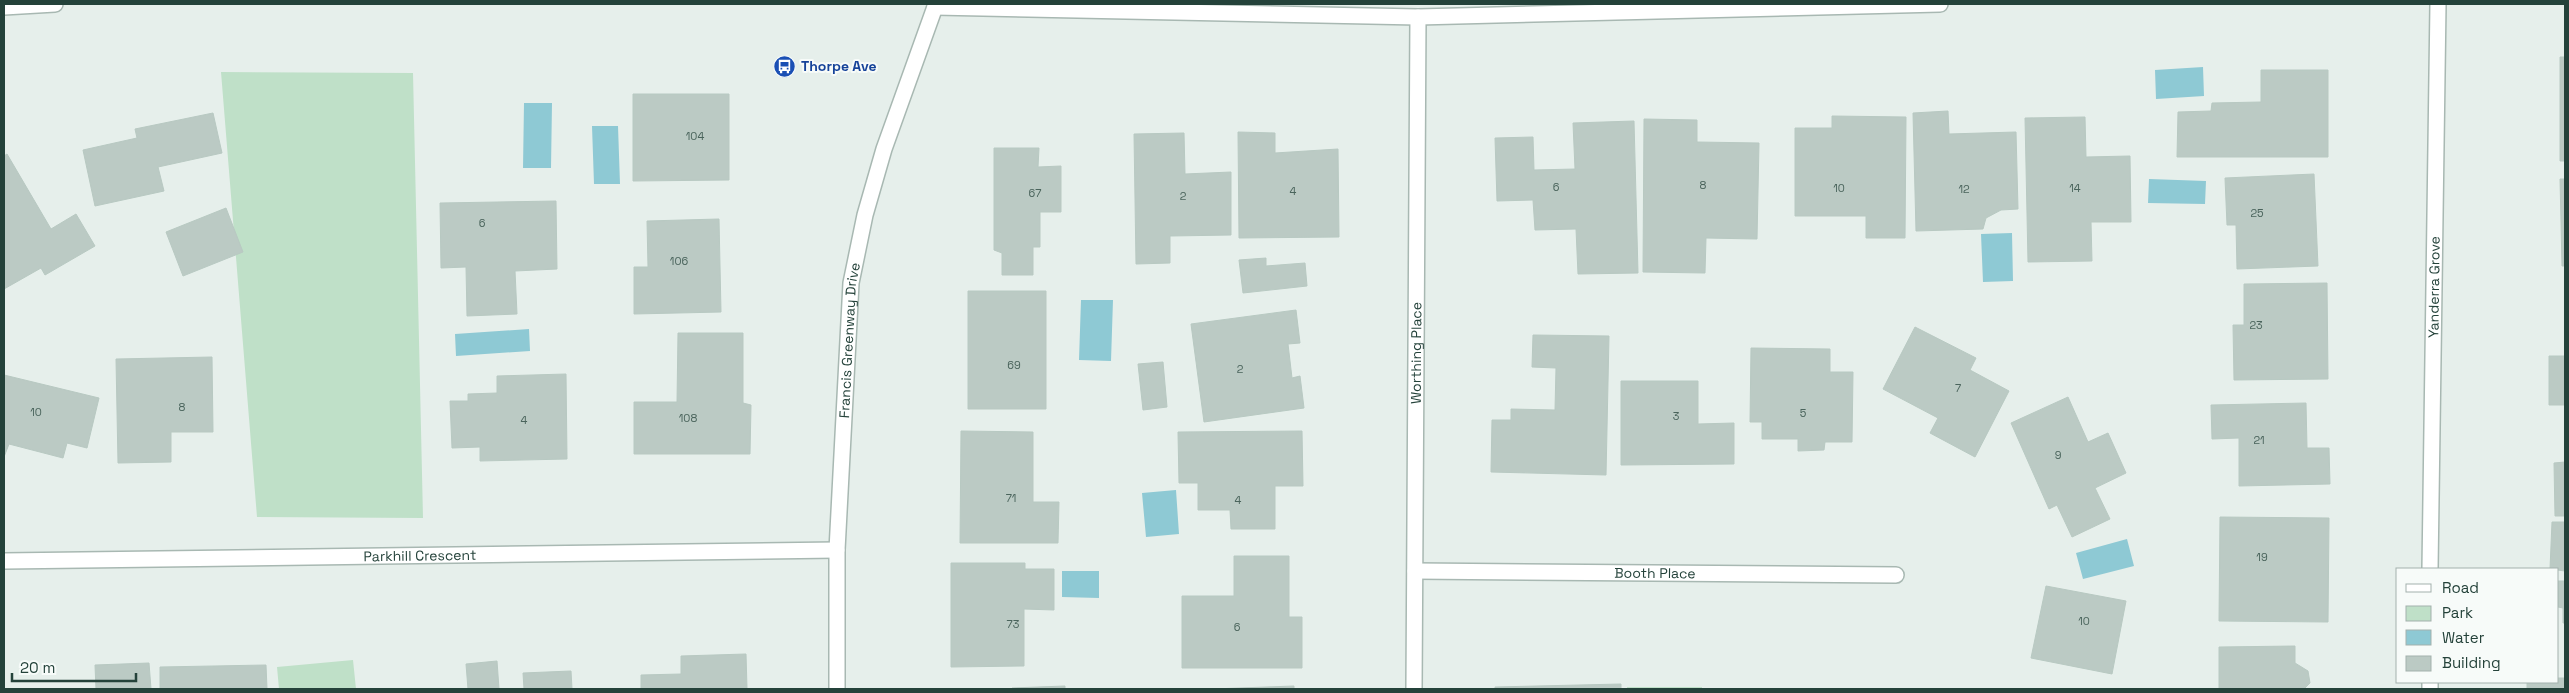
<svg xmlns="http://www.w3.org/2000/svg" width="2569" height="693" font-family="'Space Grotesk',sans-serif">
<rect width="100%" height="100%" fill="#e6efeb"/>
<path fill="#bfe0c8" d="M 221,72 L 413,73 L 423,518 L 257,517 Z
M 353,660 L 356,689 L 279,689 L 277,667 Z
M 1627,687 L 1702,687 L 1702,689 L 1627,689 Z"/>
<path fill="#8ec9d4" d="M 2203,67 L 2204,96 L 2156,99 L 2155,70 Z
M 524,103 L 552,103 L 551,168 L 523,168 Z
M 592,126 L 618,126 L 620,184 L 594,184 Z
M 2149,179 L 2206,181 L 2205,204 L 2148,203 Z
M 2012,233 L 2013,281 L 1983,282 L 1981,234 Z
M 1081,300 L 1113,300 L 1111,361 L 1079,360 Z
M 529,329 L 530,351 L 456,356 L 455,334 Z
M 1176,490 L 1179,534 L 1146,537 L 1142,493 Z
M 2127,539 L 2134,566 L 2083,579 L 2076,553 Z
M 1062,571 L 1099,571 L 1099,598 L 1062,597 Z"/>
<path fill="#bbcac4" stroke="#b8c9c2" d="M 2560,57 L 2565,57 L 2565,161 L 2560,161 Z
M 2261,70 L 2328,70 L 2328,157 L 2177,157 L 2178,112 L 2211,111 L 2212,103 L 2261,102 Z
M 633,94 L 729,94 L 729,180 L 633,181 Z
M 1948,111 L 1949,134 L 2016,132 L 2018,209 L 2001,210 L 1986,218 L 1983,229 L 1916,231 L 1913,113 Z
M 213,113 L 222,153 L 158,167 L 164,191 L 95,206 L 83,150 L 137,138 L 135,129 Z
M 1832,116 L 1906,117 L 1905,238 L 1866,238 L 1866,216 L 1795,216 L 1795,128 L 1832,128 Z
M 2085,117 L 2086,157 L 2130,156 L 2131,222 L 2091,222 L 2092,261 L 2028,262 L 2025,118 Z
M 1644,119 L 1697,120 L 1697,142 L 1759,143 L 1757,239 L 1706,238 L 1705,273 L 1643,272 Z
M 1634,121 L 1638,273 L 1578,274 L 1576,229 L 1535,230 L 1533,200 L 1497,201 L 1495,138 L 1533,137 L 1534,170 L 1575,169 L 1573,123 Z
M 1238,132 L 1275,133 L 1275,153 L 1338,149 L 1339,237 L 1239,238 Z
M 1184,133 L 1185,174 L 1231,172 L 1231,235 L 1170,236 L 1170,263 L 1136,264 L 1134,134 Z
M 994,148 L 1039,148 L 1038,167 L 1061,166 L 1061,212 L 1040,212 L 1040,247 L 1033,247 L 1033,275 L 1002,275 L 1002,253 L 994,250 Z
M 7,154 L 51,229 L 76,214 L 95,246 L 45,275 L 41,268 L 4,289 L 4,156 Z
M 2314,174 L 2318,266 L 2237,269 L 2236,225 L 2227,225 L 2225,178 Z
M 2560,179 L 2565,179 L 2565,266 L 2562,266 Z
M 556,201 L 557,269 L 515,271 L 517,314 L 467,316 L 466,267 L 441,268 L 440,203 Z
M 226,208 L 243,252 L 183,276 L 166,232 Z
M 719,219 L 721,312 L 634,314 L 634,267 L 648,267 L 647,221 Z
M 1266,258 L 1266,266 L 1305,263 L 1307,286 L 1243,293 L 1239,260 Z
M 2327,283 L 2328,379 L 2234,380 L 2233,325 L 2244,325 L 2244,284 Z
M 968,291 L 1046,291 L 1046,409 L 968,409 Z
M 1296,310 L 1300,343 L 1288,344 L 1292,378 L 1300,376 L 1304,408 L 1204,422 L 1191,324 Z
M 1915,327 L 1976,358 L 1970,370 L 2009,391 L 1975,457 L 1930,433 L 1938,418 L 1883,389 Z
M 678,333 L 743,333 L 743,403 L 751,405 L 750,454 L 634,454 L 634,402 L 677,402 Z
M 1533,335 L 1609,336 L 1606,475 L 1491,472 L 1492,420 L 1511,420 L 1511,409 L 1555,410 L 1556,368 L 1532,367 Z
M 1751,348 L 1830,349 L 1830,372 L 1853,372 L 1852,442 L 1825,442 L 1824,450 L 1798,451 L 1798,439 L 1762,439 L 1762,422 L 1750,422 Z
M 2549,356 L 2565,356 L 2565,405 L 2549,405 Z
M 212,357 L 213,432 L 171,432 L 171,462 L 118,463 L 116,359 Z
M 1163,362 L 1167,407 L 1143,410 L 1138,364 Z
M 566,374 L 567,459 L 480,461 L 480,447 L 452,448 L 450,401 L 468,401 L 468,394 L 497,393 L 497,376 Z
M 4,375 L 99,398 L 87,448 L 67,443 L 63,458 L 9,444 L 4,457 Z
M 1621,381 L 1698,381 L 1698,424 L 1734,423 L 1734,464 L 1621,465 Z
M 2068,397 L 2088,442 L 2108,433 L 2126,473 L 2095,488 L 2110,519 L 2072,537 L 2057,505 L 2049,509 L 2011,423 Z
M 2306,403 L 2307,448 L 2329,448 L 2330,484 L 2239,486 L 2239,438 L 2212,439 L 2211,405 Z
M 961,431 L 1033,432 L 1033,502 L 1059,502 L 1058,543 L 960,543 Z
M 1302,431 L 1303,486 L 1275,486 L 1275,529 L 1231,529 L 1230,510 L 1198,510 L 1198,483 L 1179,483 L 1178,432 Z
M 2565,462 L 2565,516 L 2555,516 L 2554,463 Z
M 2220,517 L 2329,518 L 2328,622 L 2219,621 Z
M 2552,522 L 2565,522 L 2565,571 L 2550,569 Z
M 1234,556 L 1289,556 L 1289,617 L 1302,617 L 1302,668 L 1182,668 L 1182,596 L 1234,596 Z
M 951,563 L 1025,563 L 1025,569 L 1054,569 L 1054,610 L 1024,609 L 1024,666 L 951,667 Z
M 2558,581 L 2565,581 L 2565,623 L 2563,623 L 2563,608 L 2558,607 Z
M 2046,586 L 2126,601 L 2112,674 L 2031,658 Z
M 2295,646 L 2295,663 L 2308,671 L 2310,683 L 2304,689 L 2219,689 L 2219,647 Z
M 746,654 L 747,689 L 641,689 L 641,675 L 681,674 L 681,656 Z
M 497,661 L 499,689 L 468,689 L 466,664 Z
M 149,663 L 151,689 L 96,689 L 95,665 Z
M 266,665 L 267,689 L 160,689 L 160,667 Z
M 571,671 L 572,689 L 524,689 L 523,673 Z
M 2558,678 L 2565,678 L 2565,689 L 2527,689 L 2527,682 L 2558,682 Z
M 1621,684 L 1621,689 L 1495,689 L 1495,687 Z
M 1065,686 L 1065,689 L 1012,689 L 1012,688 Z
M 1294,686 L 1294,689 L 1212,689 Z"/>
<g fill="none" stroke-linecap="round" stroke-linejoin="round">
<defs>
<g id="street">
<path d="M 4,7 L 55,4"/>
<path d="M 935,7 L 1418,17 L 1940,4"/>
<path id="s1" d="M 4,561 L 837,550"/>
<path id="s2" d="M 2430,569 L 2438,4"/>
<path id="s3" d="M 1415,571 L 1896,575"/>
<path id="s4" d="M 837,689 L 837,550 L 851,283 L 865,215 L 884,149 L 936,4"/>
<path id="s5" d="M 1414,689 L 1418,17"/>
<path d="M 2430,689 L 2430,682"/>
</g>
</defs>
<use href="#street" stroke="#a8b8b2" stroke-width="18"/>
<use href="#street" stroke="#fff" stroke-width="15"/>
</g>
<defs>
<symbol id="bus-disc" viewBox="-11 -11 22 22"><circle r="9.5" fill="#1a4fb4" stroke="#f7fbf9"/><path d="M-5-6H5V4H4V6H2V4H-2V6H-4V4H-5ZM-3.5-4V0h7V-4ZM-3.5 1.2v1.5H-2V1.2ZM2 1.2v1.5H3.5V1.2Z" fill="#fff"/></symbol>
</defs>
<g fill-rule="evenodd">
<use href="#bus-disc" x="772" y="54" width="25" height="25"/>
</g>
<g text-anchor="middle" stroke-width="4" stroke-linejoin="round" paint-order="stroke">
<g font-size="11" fill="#4a645c">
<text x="695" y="140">104</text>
<text x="1703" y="189">8</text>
<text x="1556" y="191">6</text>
<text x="1839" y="192">10</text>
<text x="2075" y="192">14</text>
<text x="1964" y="193">12</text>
<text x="1293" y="195">4</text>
<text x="1035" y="197">67</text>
<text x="1183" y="200">2</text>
<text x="2257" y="217">25</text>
<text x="482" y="227">6</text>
<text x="679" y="265">106</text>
<text x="2256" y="329">23</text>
<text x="1014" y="369">69</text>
<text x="1240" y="373">2</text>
<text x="1958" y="392">7</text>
<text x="182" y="411">8</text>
<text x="36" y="416">10</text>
<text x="1803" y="417">5</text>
<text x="1676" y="420">3</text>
<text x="688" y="422">108</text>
<text x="524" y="424">4</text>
<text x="2259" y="444">21</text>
<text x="2058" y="459">9</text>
<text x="1011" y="502">71</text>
<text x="1238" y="504">4</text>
<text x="2262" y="561">19</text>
<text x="2084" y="625">10</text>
<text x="1013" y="628">73</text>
<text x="1237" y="631">6</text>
</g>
<g font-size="14" font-weight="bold" fill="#164399" stroke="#f7fbf9" text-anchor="start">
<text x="801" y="71">Thorpe Ave</text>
</g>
<g font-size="14" fill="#24423a" stroke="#f7fbf9">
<text dy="5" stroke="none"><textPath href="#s2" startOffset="282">Yanderra Grove</textPath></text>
<text dy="5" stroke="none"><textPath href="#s4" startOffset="349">Francis Greenway Drive</textPath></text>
<text dy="5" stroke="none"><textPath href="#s5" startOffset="336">Worthing Place</textPath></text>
<text dy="5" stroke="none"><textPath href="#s1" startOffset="416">Parkhill Crescent</textPath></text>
<text dy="5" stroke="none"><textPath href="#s3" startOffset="240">Booth Place</textPath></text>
</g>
</g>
<rect width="2569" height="693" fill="none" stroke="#24423a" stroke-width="10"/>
<rect x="2396" y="568" width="162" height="115" fill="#f7fbf9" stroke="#a3b1ad"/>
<rect x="2406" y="584" width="25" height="8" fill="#ffffff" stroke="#a3b1ad"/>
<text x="2442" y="593" font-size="15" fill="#24423a">Road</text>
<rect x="2406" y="606" width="25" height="15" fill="#bfe0c8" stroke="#a3b1ad"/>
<text x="2442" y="618" font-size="15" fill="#24423a">Park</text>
<rect x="2406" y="630" width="25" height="15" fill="#8ec9d4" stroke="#a3b1ad"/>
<text x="2442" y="643" font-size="15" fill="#24423a">Water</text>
<rect x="2406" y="656" width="25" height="15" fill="#bbcac4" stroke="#a3b1ad"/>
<text x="2442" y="668" font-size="15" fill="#24423a">Building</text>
<path d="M12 673v8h124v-8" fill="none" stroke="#24423a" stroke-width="2.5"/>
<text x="20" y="673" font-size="15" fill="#24423a" stroke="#f7fbf9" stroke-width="4" paint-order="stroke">20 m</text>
</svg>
